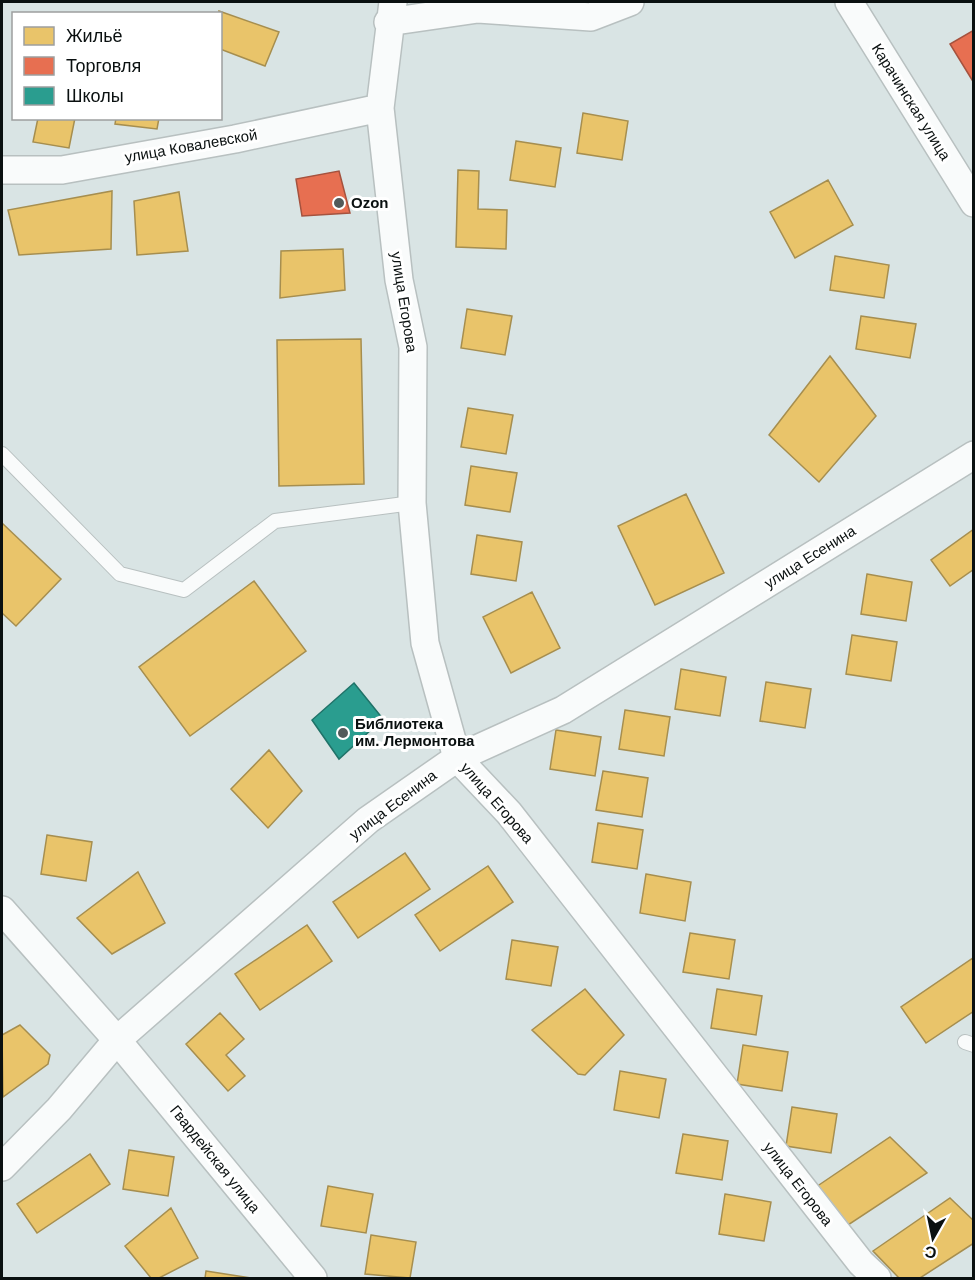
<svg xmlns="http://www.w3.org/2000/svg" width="975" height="1280" font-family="Helvetica,sans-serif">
<rect width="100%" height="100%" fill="#d9e4e4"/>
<path fill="#e9c46a" stroke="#a68e4f" stroke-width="1.5" d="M 219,11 L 279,32 L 265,66 L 220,49 Z
M 583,113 L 628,121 L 622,160 L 577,153 Z
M 38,118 L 75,118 L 69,148 L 33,142 Z
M 116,118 L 159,118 L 157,129 L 115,124 Z
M 516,141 L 561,148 L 555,187 L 510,180 Z
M 458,170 L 479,171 L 478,209 L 507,210 L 506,249 L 456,247 Z
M 828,180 L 853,225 L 795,258 L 770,212 Z
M 112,191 L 111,249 L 19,255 L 8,210 Z
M 179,192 L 188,251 L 137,255 L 134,201 Z
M 343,249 L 345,290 L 280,298 L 281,251 Z
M 835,256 L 889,265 L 884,298 L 830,290 Z
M 467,309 L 512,316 L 505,355 L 461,348 Z
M 861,316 L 916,324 L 910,358 L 856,349 Z
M 361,339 L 364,484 L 279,486 L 277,340 Z
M 830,356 L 876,416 L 819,482 L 769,435 Z
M 468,408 L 513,415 L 506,454 L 461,447 Z
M 471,466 L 517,473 L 510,512 L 465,505 Z
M 686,494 L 724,573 L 655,605 L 618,526 Z
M 2,523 L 61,579 L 16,626 L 2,613 Z
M 974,529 L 974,569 L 950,586 L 931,560 Z
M 477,535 L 522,542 L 516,581 L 471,574 Z
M 867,574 L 912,582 L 906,621 L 861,614 Z
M 254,581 L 306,651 L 190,736 L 139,667 Z
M 532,592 L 560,648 L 511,673 L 483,617 Z
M 852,635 L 897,642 L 891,681 L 846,674 Z
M 681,669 L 726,677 L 720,716 L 675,709 Z
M 766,682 L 811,689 L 805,728 L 760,721 Z
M 625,710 L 670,717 L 664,756 L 619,749 Z
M 556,730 L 601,737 L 595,776 L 550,769 Z
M 269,750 L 302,791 L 268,828 L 231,789 Z
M 603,771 L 648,778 L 642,817 L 596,810 Z
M 598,823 L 643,830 L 637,869 L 592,862 Z
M 47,835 L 92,842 L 86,881 L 41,874 Z
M 405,853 L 430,889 L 358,938 L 333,902 Z
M 488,866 L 513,902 L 440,951 L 415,915 Z
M 138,872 L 165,923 L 112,954 L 77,918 Z
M 646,874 L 691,882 L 685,921 L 640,913 Z
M 307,925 L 332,961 L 260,1010 L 235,974 Z
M 690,933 L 735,940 L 729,979 L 683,972 Z
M 512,940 L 558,947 L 551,986 L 506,979 Z
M 973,958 L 974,1011 L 926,1043 L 901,1007 Z
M 585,989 L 624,1035 L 585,1075 L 578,1074 L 532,1030 Z
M 717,989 L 762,996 L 756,1035 L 711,1028 Z
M 220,1013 L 244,1039 L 226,1055 L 245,1076 L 228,1091 L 186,1044 Z
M 20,1025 L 50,1055 L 48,1064 L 3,1097 L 2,1035 Z
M 743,1045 L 788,1052 L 782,1091 L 737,1084 Z
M 620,1071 L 666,1079 L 659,1118 L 614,1110 Z
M 792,1107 L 837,1114 L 831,1153 L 786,1146 Z
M 683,1134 L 728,1141 L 722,1180 L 676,1173 Z
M 890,1137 L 927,1173 L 848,1225 L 813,1189 Z
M 129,1150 L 174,1157 L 168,1196 L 123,1189 Z
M 90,1154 L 110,1184 L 37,1233 L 17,1204 Z
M 328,1186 L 373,1194 L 366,1233 L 321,1226 Z
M 725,1194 L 771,1202 L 764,1241 L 719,1234 Z
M 950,1198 L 974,1221 L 974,1243 L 920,1278 L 899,1278 L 873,1251 Z
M 171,1208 L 198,1258 L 159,1278 L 151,1278 L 125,1246 Z
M 371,1235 L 416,1242 L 410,1278 L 365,1274 Z
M 206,1271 L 251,1278 L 205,1278 Z"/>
<path fill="#e76f51" stroke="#a5523e" stroke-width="1.5" d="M 974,30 L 974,83 L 950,44 Z
M 339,171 L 350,213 L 302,216 L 296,179 Z"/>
<path fill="#2a9d8f" stroke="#207369" stroke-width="1.5" d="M 354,683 L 383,719 L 339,759 L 312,720 Z"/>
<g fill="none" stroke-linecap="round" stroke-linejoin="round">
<defs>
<path id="lane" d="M 2,454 L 120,574 L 184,590 L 275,521 L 412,503
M 965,1042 L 974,1045"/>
<path id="street" d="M 393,2 L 380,108 L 399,280 L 413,347 L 412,503 L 425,643 L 457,758 L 509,813 L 861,1263 L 877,1278
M 849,2 L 974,203
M 388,22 L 478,9 L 591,17 L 630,2
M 2,170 L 62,170 L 235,139 L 380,108
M 2,910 L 117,1040 L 313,1278
M 2,1167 L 59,1109 L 117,1040 L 368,820 L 457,758 L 563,710 L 974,455"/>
</defs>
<use href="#lane" stroke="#b8c0c0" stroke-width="16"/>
<use href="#street" stroke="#b8c0c0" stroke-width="30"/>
<use href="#lane" stroke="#f9fbfb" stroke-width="14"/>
<use href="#street" stroke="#f9fbfb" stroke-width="27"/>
</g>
<g fill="#525a5a" stroke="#fff" stroke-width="2">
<circle cx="339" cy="203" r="6"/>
<circle cx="343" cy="733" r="6"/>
</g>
<g text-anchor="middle" stroke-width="6" stroke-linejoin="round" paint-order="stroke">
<g font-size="15" fill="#0a1010" stroke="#fff">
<text transform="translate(911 102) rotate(58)" y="5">Карачинская улица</text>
<text transform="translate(191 146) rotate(-10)" y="5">улица Ковалевской</text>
<text transform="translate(404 302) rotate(81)" y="5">улица Егорова</text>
<text transform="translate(810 557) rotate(-32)" y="5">улица Есенина</text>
<text transform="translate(497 803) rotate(49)" y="5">улица Егорова</text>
<text transform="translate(393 805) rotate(-37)" y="5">улица Есенина</text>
<text transform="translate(215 1159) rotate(51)" y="5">Гвардейская улица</text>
<text transform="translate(798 1184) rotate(52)" y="5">улица Егорова</text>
</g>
<g font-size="15" font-weight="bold" fill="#0a1010" stroke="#fff" text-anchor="start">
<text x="351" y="208">Ozon</text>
<text x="355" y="729">Библиотека<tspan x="355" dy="17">им. Лермонтова</tspan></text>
</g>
</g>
<rect width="975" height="1280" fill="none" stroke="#0a1010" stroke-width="6"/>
<rect x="12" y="12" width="210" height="108" fill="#ffffff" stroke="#9d9f9f" stroke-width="1.5"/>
<rect x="24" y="27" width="30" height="18" fill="#e9c46a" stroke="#9d9f9f" stroke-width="1.5"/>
<text x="66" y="42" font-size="18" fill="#0a1010">Жильё</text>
<rect x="24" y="57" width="30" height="18" fill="#e76f51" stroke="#9d9f9f" stroke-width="1.5"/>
<text x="66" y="72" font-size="18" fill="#0a1010">Торговля</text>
<rect x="24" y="87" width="30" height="18" fill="#2a9d8f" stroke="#9d9f9f" stroke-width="1.5"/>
<text x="66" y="102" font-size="18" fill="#0a1010">Школы</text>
<g transform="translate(933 1238) rotate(189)" stroke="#ffffff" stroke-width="4.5" paint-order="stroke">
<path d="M0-4.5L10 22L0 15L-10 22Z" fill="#0a1010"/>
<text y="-9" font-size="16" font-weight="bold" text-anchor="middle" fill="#0a1010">С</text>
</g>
</svg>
